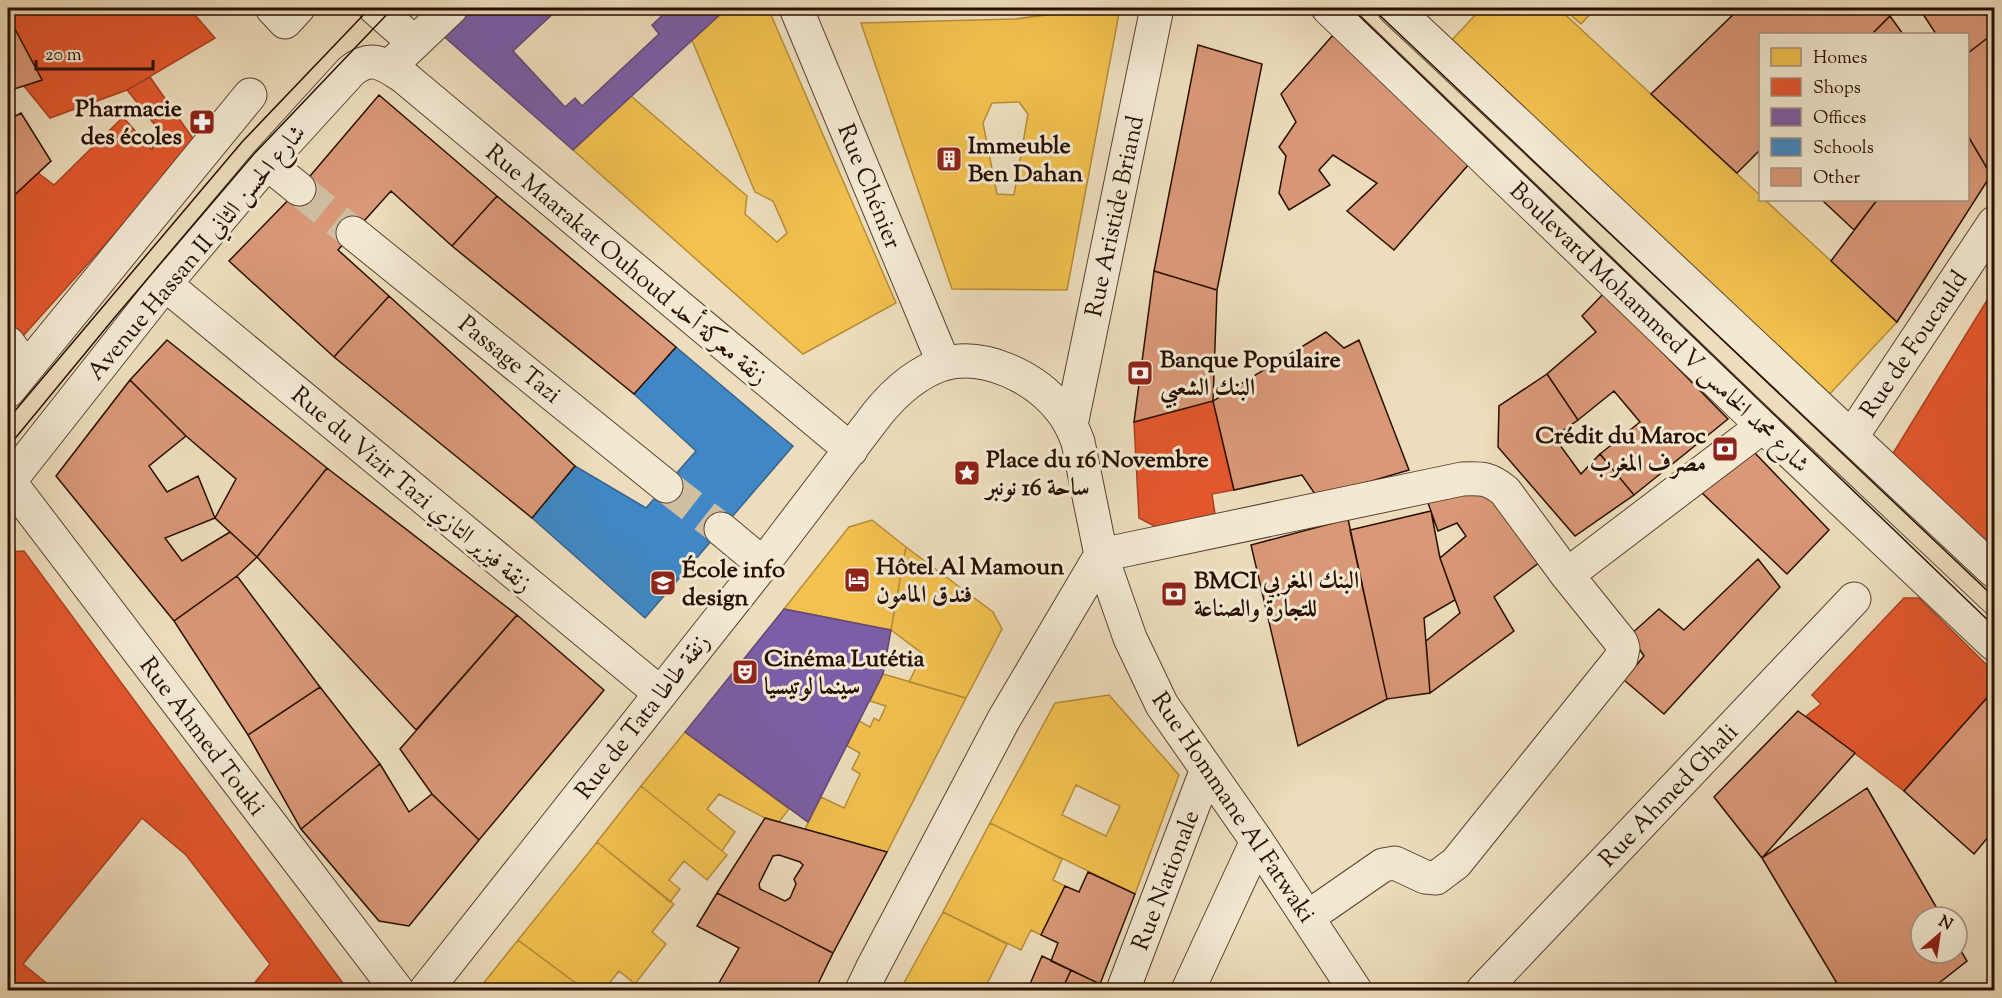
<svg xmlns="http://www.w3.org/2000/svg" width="2002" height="998" font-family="'Sorts Mill Goudy',Amiri,serif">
<rect width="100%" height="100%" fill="#edddbc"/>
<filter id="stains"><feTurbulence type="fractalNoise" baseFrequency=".00333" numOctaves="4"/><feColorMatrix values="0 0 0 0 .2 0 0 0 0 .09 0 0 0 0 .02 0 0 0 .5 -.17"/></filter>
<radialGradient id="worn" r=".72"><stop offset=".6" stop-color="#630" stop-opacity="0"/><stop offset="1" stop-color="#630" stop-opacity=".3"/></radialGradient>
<path fill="#f2c14e" stroke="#b58c37" stroke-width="1.5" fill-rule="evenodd" d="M 727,8 L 768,8 L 896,303 L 803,354 L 573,150 L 631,96 L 747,196 L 745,214 L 777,242 L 787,233 L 773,201 L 755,192 L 692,40 Z
M 1099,8 L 1120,8 L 1067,290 L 952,289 L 861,23 L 1015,19 ZM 1019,102 L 1028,114 L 1014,195 L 997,194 L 983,123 L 992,103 Z
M 1482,8 L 1558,8 L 1760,195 L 1760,200 L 1765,200 L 1897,322 L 1827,397 L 1448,44 Z
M 1563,8 L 1596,8 L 1581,24 Z
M 872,520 L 906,547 L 891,630 L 784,609 L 849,527 Z
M 906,547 L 993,612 L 1002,629 L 966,698 L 909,682 L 923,654 L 891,630 Z
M 883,674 L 966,698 L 887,852 L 805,829 L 821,797 L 844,808 L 860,774 L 852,769 L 860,753 L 847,746 L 859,721 L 870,727 L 874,718 L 879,721 L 886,706 L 870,701 Z
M 1109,695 L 1179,775 L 1135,894 L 990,823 L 1055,703 ZM 1076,785 L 1120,806 L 1106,836 L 1062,815 Z
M 685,732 L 789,809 L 779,822 L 765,818 L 719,794 L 707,809 L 735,832 L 722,851 L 641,786 Z
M 641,786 L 727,855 L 707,880 L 684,861 L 669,880 L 680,889 L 670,902 L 597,842 Z
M 990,823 L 1062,859 L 1053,880 L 1065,886 L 1041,935 L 1031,930 L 1021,950 L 943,912 Z
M 597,842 L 674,904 L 652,932 L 666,944 L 635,984 L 619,971 L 604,990 L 585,990 L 518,940 Z
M 943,912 L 1007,944 L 984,990 L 900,990 Z
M 518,940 L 585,990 L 478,990 Z"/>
<path fill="#e4572e" stroke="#ac4120" stroke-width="1.5" d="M 29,8 L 189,8 L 215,38 L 127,90 L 50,118 L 24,86 L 42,80 L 8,16 Z
M 150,77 L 196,143 L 15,345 L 8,334 L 8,201 L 38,173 L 54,185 L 123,117 L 152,150 L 159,130 L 127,90 Z
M 1994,289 L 1994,552 L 1892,455 Z
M 1213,401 L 1234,490 L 1212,494 L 1215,514 L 1158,528 L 1139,518 L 1134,422 Z
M 24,551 L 348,990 L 249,990 L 270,964 L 186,855 L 142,818 L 23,964 L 55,990 L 8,990 L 8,552 Z
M 1904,598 L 1919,598 L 1994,672 L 1994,690 L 1904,791 L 1806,716 L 1821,704 L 1812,695 Z"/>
<path fill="#7b5ea7" stroke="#624675" stroke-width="1.5" d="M 468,8 L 559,8 L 513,51 L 565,107 L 575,98 L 582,106 L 659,34 L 652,25 L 667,11 L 664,8 L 727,8 L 573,150 L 440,33 Z
M 784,609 L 891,630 L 883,674 L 808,822 L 685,732 Z"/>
<path fill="#3f88c5" stroke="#38648a" stroke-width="1.5" d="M 676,347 L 793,446 L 645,618 L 532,518 L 575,466 L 646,508 L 696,451 L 634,394 Z"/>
<path fill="#d99877" stroke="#280f00" stroke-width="1.5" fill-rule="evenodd" d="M 1740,8 L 1886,8 L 1890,16 L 1872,34 L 1760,34 L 1760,150 L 1737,173 L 1651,94 Z
M 1919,8 L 1994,8 L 1994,33 L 1968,53 L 1968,34 L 1936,34 Z
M 8,16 L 42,80 L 8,91 Z
M 1890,16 L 1903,34 L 1872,34 Z
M 1994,33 L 1994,169 L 1991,175 L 1968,136 L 1968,53 Z
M 1333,35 L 1469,164 L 1394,250 L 1347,211 L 1377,183 L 1333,155 L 1319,170 L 1330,185 L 1289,210 L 1279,193 L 1286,156 L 1279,147 L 1296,122 L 1281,94 Z
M 1198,45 L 1262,64 L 1217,290 L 1154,271 Z
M 379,95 L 497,196 L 452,246 L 391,191 L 338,250 L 389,296 L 334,357 L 229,261 L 299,189 Z
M 21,113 L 51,161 L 8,201 L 8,120 Z
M 1968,136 L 1991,175 L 1897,322 L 1831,261 L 1877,200 L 1968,200 Z
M 497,196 L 676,347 L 634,394 L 452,246 Z
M 1822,200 L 1877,200 L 1854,230 Z
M 1154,271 L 1217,290 L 1213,401 L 1134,422 Z
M 1604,293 L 1728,419 L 1634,495 L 1600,454 L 1640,422 L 1614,391 L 1578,420 L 1547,374 L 1596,332 L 1582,316 Z
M 389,296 L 575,466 L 532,518 L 334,357 Z
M 1326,332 L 1344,348 L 1359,340 L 1409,470 L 1317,497 L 1302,475 L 1234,490 L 1213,401 Z
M 167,340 L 327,468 L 257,557 L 215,518 L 236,479 L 186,436 L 130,380 Z
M 1547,374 L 1578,420 L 1554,437 L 1581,474 L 1600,454 L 1634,495 L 1575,536 L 1498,447 L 1499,406 Z
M 130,380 L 186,436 L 149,466 L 167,492 L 198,476 L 215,518 L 165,538 L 182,561 L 230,532 L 257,557 L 237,576 L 174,621 L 56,476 Z
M 1752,450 L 1829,530 L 1787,574 L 1700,491 Z
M 327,468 L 517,615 L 416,730 L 257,557 Z
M 1461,487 L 1493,496 L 1540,562 L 1494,597 L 1514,631 L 1430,693 L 1426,641 L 1460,613 L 1440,558 L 1466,536 L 1457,523 L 1438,531 L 1428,503 Z
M 1431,511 L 1440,558 L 1455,600 L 1424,618 L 1430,693 L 1387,699 L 1350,530 Z
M 1348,519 L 1387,699 L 1298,746 L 1251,545 Z
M 1758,559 L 1780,587 L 1664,714 L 1624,680 L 1644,656 L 1630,635 L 1659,609 L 1684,630 Z
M 237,576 L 320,687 L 248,735 L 174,621 Z
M 517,615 L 604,690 L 479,840 L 432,794 L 400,749 Z
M 320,687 L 380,764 L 301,829 L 248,735 Z
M 1994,690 L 1994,830 L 1974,854 L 1904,791 Z
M 1798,711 L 1855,753 L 1762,858 L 1714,797 Z
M 380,764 L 409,812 L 432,794 L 479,840 L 409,926 L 379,921 L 301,829 Z
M 1867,788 L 1942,917 L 1921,917 L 1921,953 L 1957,953 L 1957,944 L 1967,961 L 1930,990 L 1841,990 L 1762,858 Z
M 765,818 L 887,852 L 833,953 L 717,893 ZM 779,855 L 800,862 L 803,865 L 794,879 L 796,884 L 790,898 L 785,901 L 760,889 L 759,884 L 773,856 Z
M 1088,872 L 1135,894 L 1100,984 L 1051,961 L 1058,943 L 1041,935 L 1065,886 L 1079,892 Z
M 717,893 L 833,953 L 815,990 L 715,990 L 739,948 L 697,926 Z
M 1042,956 L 1071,970 L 1062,990 L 1036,990 L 1037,987 L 1030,984 Z
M 1071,970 L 1100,984 L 1097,990 L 1062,990 Z
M 688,983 L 702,990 L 683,990 Z"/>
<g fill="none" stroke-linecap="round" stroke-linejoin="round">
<path stroke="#cfbea0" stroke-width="33" stroke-dasharray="33 16" stroke-linecap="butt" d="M 299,189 L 353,233
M 666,486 L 721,529"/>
<defs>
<path id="minor" d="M 272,8 L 285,22 L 298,8
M 375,8 L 414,42
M 796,8 L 944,364
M 1328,8 L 1763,426 L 1994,644
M 1394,8 L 1994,571
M 389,67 L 451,8
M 267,163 L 299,189
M 353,233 L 666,486
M 165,284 L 660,693
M 8,343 L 26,368
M 8,391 L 250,95
M 1071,425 L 1157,8
M 1852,436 L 1994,223
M 9,481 L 397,990
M 8,483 L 165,284 L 267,163 L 351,71 C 372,54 384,64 404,77 L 851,450
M 721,529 L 763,564
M 1567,575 L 1763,426
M 426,990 L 763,564 L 878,413 C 896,391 916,373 943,364 C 985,352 1036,378 1061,410 C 1069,420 1074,431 1078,442 L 1101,555 L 1130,638 L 1162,705 L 1257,841 L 1355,990
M 862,990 L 872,969 L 1004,719 L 1101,555 L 1462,479 C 1482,478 1489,478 1505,491 L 1567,575 L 1621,642 L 1623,648 L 1621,658 L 1456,863 L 1436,878 L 1425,877 L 1395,863 L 1383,865 L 1308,917
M 1123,990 L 1207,769
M 1188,990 L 1257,841
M 1483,990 L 1854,599"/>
</defs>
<use href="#minor" stroke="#59422f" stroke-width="35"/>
<use href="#minor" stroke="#f3e9d3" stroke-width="33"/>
<path stroke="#280f00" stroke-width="1.5" d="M 1351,8 L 1994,626
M 1372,8 L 1994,597
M 8,419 L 242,142 L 370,8
M 8,447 L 115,317 L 253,155 L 393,8"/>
</g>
<defs>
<symbol id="pharmacy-square" viewBox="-11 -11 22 22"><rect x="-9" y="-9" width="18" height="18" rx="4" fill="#8f2418" stroke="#f3e9d3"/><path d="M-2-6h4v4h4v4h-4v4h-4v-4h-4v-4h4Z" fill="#fff"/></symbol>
<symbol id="building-square" viewBox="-11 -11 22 22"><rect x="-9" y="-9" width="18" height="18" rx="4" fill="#8f2418" stroke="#f3e9d3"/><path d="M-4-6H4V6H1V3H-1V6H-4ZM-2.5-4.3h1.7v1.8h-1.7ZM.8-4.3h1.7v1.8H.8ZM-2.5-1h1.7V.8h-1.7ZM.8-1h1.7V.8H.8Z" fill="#fff"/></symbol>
<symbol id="bank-square" viewBox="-11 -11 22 22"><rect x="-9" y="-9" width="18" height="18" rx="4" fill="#8f2418" stroke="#f3e9d3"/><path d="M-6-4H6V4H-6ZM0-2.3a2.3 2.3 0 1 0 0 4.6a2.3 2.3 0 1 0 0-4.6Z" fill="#fff"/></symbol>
<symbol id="sight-square" viewBox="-11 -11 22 22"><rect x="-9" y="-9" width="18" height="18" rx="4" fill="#8f2418" stroke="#f3e9d3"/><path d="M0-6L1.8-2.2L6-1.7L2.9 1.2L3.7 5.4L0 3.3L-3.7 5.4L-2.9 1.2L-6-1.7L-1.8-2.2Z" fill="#fff"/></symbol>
<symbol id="hotel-square" viewBox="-11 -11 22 22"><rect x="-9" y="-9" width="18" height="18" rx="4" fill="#8f2418" stroke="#f3e9d3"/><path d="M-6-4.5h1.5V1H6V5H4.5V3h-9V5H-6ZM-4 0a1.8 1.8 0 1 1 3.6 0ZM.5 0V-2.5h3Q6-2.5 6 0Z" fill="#fff"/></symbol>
<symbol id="school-square" viewBox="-11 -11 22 22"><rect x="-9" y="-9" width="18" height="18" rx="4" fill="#8f2418" stroke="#f3e9d3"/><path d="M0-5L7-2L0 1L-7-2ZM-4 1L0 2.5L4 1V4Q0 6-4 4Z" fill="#fff"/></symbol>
<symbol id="theatre-square" viewBox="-11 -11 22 22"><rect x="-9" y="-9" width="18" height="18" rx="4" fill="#8f2418" stroke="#f3e9d3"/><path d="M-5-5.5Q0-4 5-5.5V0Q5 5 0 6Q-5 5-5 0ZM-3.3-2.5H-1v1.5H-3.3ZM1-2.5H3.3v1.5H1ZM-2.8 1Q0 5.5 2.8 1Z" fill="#fff"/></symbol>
</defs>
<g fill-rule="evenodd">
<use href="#pharmacy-square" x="187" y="107" width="30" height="30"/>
<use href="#building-square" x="934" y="144" width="30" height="30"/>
<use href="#bank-square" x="1125" y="358" width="30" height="30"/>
<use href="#bank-square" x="1710" y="434" width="30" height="30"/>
<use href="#sight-square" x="952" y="458" width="30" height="30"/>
<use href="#hotel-square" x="842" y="565" width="30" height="30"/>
<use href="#school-square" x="648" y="568" width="30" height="30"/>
<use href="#bank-square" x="1159" y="579" width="30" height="30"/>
<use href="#theatre-square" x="730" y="657" width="30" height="30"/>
</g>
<g text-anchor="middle" stroke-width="6" stroke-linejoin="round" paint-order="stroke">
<g font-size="24" font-weight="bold" fill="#280f00" stroke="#f3e9d3" text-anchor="start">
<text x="182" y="116" text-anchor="end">Pharmacie<tspan x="182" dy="28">des écoles</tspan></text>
<text x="968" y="153">Immeuble<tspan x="968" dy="28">Ben Dahan</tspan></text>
<text x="1160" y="367">Banque Populaire<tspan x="1160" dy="28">البنك الشعبي</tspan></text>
<text x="1706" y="443" text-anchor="end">Crédit du Maroc<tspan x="1706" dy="28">مصرف المغرب</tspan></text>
<text x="986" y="467">Place du 16 Novembre<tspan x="986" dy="28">ساحة 16 نونبر</tspan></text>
<text x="876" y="574">Hôtel Al Mamoun<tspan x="876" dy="28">فندق المامون</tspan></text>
<text x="682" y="577">École info<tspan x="682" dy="28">design</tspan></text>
<text x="1194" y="588">BMCI البنك المغربي<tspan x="1194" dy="28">للتجارة والصناعة</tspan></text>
<text x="764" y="666">Cinéma Lutétia<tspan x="764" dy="28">سينما لوتيسيا</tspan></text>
</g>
<g font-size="24" fill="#280f00" stroke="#f3e9d3">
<text transform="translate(870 186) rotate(68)" y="8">Rue Chénier</text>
<text transform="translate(1114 216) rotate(-78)" y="8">Rue Aristide Briand</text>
<text transform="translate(196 252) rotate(-50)" y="8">Avenue Hassan II شارع الحسن الثاني</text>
<text transform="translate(627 264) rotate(40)" y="8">Rue Maarakat Ouhoud زنقة معركة أحد</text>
<text transform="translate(1660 327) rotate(44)" y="8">Boulevard Mohammed V شارع محمد الخامس</text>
<text transform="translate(1913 344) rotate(-56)" y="8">Rue de Foucauld</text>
<text transform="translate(510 359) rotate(39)" y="8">Passage Tazi</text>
<text transform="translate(412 489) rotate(40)" y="8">Rue du Vizir Tazi زنقة فيزير التازي</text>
<text transform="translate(642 716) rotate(-52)" y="8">Rue de Tata زنقة طاطا</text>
<text transform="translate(203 736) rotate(53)" y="8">Rue Ahmed Touki</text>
<text transform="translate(1668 795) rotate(-46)" y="8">Rue Ahmed Ghali</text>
<text transform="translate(1234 807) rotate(56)" y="8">Rue Hommane Al Fatwaki</text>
<text transform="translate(1165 880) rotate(-69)" y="8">Rue Nationale</text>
</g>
</g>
<rect width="2002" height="998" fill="none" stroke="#edddbc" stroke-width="30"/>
<rect x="9" y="9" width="1984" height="980" fill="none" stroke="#280f00" stroke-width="3"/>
<rect x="15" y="15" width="1972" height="968" fill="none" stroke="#280f00" stroke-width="1.5"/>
<rect x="1759" y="33" width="210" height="168" fill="#f3e9d3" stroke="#a2927f" stroke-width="1.5"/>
<rect x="1771" y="48" width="30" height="18" fill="#f2c14e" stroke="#a2927f" stroke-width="1.5"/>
<text x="1813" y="63" font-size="18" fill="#280f00">Homes</text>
<rect x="1771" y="78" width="30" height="18" fill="#e4572e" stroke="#a2927f" stroke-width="1.5"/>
<text x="1813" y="93" font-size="18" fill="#280f00">Shops</text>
<rect x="1771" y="108" width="30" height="18" fill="#7b5ea7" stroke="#a2927f" stroke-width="1.5"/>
<text x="1813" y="123" font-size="18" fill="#280f00">Offices</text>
<rect x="1771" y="138" width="30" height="18" fill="#3f88c5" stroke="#a2927f" stroke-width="1.5"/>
<text x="1813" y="153" font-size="18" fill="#280f00">Schools</text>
<rect x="1771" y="168" width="30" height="18" fill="#d99877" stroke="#a2927f" stroke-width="1.5"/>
<text x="1813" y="183" font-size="18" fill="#280f00">Other</text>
<g transform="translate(1939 935) rotate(29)"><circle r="28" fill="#f3e9d3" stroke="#a2927f" stroke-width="1.5"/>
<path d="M0-4.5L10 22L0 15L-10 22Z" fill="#8f2418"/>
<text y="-9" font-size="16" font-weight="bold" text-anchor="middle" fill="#280f00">N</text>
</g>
<path d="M36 60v9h117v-9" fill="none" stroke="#280f00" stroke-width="3"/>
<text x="45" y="60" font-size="18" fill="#280f00" stroke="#f3e9d3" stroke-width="4.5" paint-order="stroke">20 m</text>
<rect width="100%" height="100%" filter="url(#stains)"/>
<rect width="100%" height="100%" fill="url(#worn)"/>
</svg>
